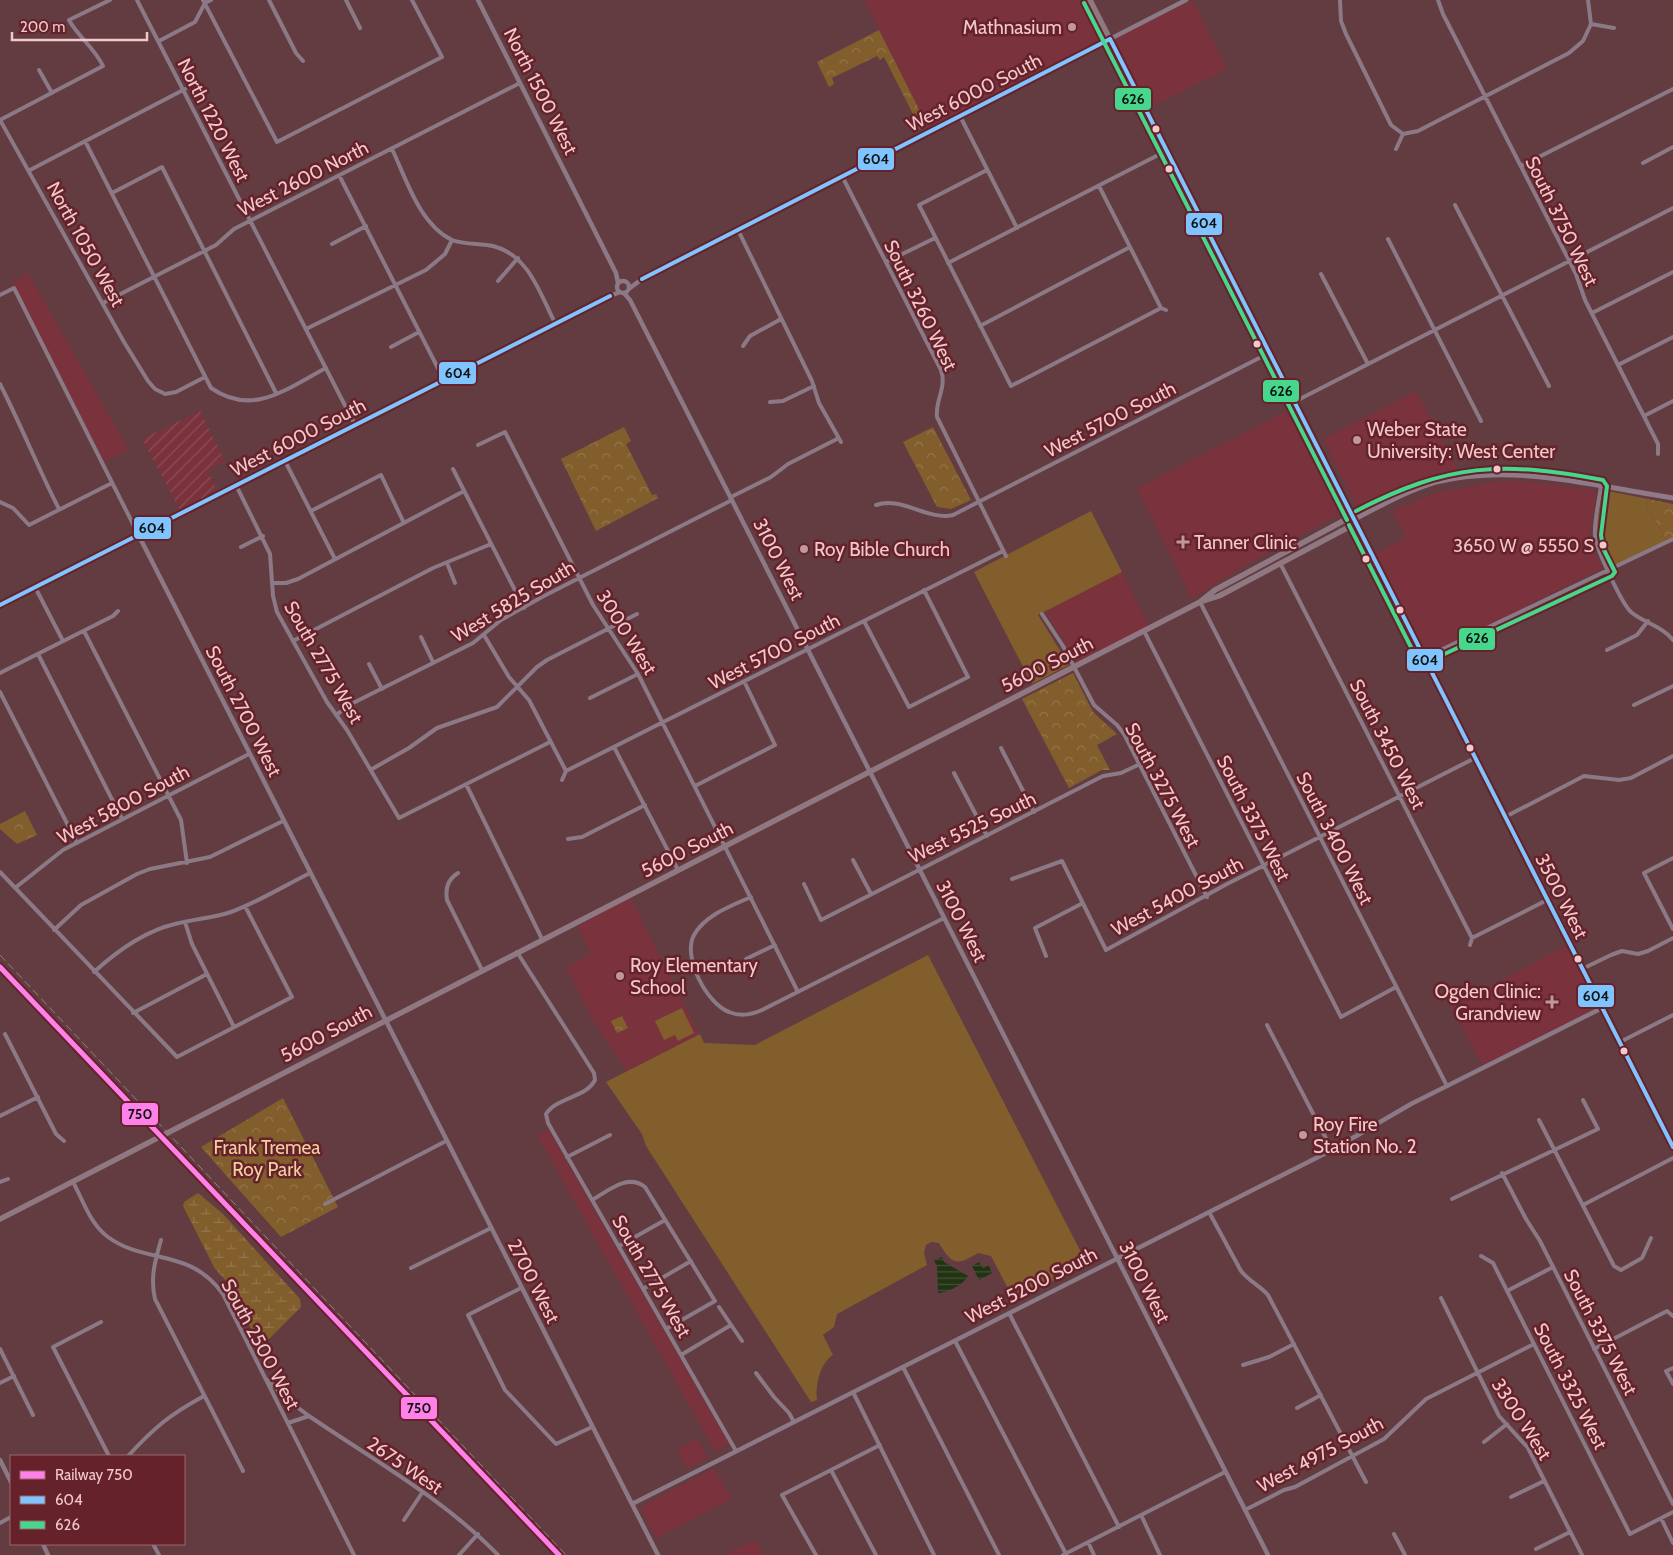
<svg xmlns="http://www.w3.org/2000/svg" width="1673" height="1555" font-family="Cabin,sans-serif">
<defs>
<pattern id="industrial-furrows" width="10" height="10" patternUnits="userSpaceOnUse" patternTransform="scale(1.25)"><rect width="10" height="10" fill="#7a323c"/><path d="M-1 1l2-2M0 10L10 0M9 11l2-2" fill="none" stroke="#8d4e57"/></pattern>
<pattern id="wetland-marsh" width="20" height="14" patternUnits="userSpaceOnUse" patternTransform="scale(1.25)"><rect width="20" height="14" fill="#835e2d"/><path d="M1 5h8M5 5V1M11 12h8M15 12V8" fill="none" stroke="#95744a"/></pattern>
<pattern id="park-crowns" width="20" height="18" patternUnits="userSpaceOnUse" patternTransform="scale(1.25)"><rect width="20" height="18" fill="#835e2d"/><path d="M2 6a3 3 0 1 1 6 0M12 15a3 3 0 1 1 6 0" fill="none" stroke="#95744a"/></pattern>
<pattern id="water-rules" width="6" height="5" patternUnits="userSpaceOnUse" patternTransform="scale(1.25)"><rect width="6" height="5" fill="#223314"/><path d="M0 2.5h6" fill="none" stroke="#434f35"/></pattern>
</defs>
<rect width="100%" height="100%" fill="#623c41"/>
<path fill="#7a323c" d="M 864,0 L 1086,0 L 1105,37 L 929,128 Z
M 1193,0 L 1227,69 L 1149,108 L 1113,39 Z
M 28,273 L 129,450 L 104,462 L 12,282 Z
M 1416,391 L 1459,471 L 1386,494 L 1357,508 L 1323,439 Z
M 1291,409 L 1300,426 L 1302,437 L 1340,514 L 1242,567 L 1192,599 L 1137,488 Z
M 1518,481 L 1597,490 L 1590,532 L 1594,551 L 1603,568 L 1426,656 L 1375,554 L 1406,537 L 1392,511 L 1438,492 L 1495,482 Z
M 1122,572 L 1149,626 L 1076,662 L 1045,611 Z
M 630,897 L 699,1034 L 627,1071 L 596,1026 L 566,967 L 591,954 L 578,926 Z
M 1567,945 L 1600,1009 L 1484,1068 L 1451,1007 Z
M 548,1129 L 729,1444 L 715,1451 L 537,1135 Z
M 697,1439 L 708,1458 L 687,1469 L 677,1449 Z
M 714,1468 L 732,1499 L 656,1538 L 640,1507 Z
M 755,1540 L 764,1555 L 724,1555 Z"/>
<path fill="url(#industrial-furrows)" d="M 200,411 L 225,461 L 208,471 L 217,491 L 180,510 L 142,439 Z"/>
<path fill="#835e2d" d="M 1603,490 L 1648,499 L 1647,508 L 1667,541 L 1611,569 L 1601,547 L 1596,530 Z
M 1091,511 L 1122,572 L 1038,615 L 1069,665 L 1032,684 L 974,572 Z
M 928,955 L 1087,1264 L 1014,1300 L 991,1256 L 978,1253 C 957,1266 952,1265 939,1243 L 931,1242 L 926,1245 L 924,1253 L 927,1265 L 837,1314 L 834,1327 L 823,1335 L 833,1355 C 820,1363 815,1386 817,1400 L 811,1402 L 646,1146 L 642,1134 L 606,1082 L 700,1034 L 704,1043 L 755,1045 Z
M 682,1008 L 694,1033 L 678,1041 L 675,1035 L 664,1040 L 655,1021 Z"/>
<path fill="url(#wetland-marsh)" d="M 198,1193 L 223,1214 L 300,1299 L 301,1307 L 265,1343 L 260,1342 L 254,1335 L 229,1284 L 215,1269 L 183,1206 L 184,1202 Z"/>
<path fill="url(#park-crowns)" d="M 879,30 L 927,125 L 917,130 L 912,121 L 915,118 L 884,57 L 880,60 L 877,56 L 832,78 L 834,84 L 829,87 L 817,62 Z
M 624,427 L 631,441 L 626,444 L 652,495 L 656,494 L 658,498 L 596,531 L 561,459 Z
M 933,427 L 971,500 L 951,509 L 937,507 L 903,442 Z
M 1648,499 L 1673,504 L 1673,537 L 1667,541 L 1647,508 Z
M 1073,673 L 1093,712 L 1117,734 L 1097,745 L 1110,770 L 1102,770 L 1069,788 L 1022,699 Z
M 25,811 L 37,835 L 17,844 L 0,829 L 0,824 Z
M 622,1016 L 628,1028 L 617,1033 L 611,1021 Z
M 283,1098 L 338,1207 L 281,1237 L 201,1147 Z"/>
<path fill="url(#water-rules)" d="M 942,1257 L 944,1262 L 968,1276 C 964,1284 948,1293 938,1293 L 937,1267 L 934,1260 Z
M 979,1262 L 983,1268 L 989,1265 L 992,1273 L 979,1280 L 972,1266 Z"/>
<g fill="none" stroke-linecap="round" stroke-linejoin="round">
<path stroke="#8b7986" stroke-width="4" d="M 137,0 L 355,425
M 203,0 L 277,142 L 442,57 L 412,0
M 269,0 L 296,53 L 303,61
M 346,0 L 360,28
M 1340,0 L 1341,21 L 1346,34 L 1391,125 L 1403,134 L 1396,149
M 1438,0 L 1443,14 L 1576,274 L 1585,300 L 1658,444 L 1658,454
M 1588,0 L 1591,24
M 159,41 L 195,22 L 205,3 L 211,0
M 39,70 L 52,93
M 960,116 L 1017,228
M 0,120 L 124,342 L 148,381 L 155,389 L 165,394 L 176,392 L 205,377
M 0,120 L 103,66 C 94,47 79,38 69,20 L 110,0
M 1403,134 L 1418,131 L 1569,53 L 1583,41 L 1591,24 L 1614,28
M 85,141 L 211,388 C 253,417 286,389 326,368
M 392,149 C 406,178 419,224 452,240 C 465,245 480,243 493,246 C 529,255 540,294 555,323
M 1643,163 L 1673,147
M 1521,166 L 1673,89
M 30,170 L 185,89
M 987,170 L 919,205 L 1011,386 L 1161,308 L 1166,310
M 339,175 L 444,380
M 842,176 L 941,370 C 947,388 935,400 937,417 L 1006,556
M 1099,186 L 1161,308
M 112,193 L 162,167 L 276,393
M 1455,205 L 1549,386
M 738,230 L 812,381 L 819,403 L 841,442
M 1388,239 L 1481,421
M 332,244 L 366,226
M 886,262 L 935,238
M 948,263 L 1166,151
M 1321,274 L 1368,364
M 498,281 L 518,258
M 0,295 L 14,288 L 138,534
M 103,303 L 216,245 L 234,229 L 520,83
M 1592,313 L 1673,272
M 980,326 L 1130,247
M 306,329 L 426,270 L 445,254 L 452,240
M 743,346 L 750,336 L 781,319
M 391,347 L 419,332
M 1618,365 L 1673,337
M 0,384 C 21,425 38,468 59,509
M 770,402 L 783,401 L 814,386
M 1294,402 L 1673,208
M 1644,416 L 1673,401
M 478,445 L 505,432 L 593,605 L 638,674 L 798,992
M 285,461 L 335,559
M 453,469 L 524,608
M 236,485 L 270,554 L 273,596 L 277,612 L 327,702 L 347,730 L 399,818 L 550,742
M 1601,486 C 1599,502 1594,520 1595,536 C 1596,549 1622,604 1631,612 C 1644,623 1662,626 1673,640
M 731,497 L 771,477 L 788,464 L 837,439
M 0,502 L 13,508 L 29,525 L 112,483
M 876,505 C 902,496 928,521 953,515 L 1269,353
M 311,511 L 381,475 L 404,523
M 241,547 L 263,536
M 447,563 L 455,583
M 1280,563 L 1472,938
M 273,583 L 286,583 L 298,579 L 464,491
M 35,587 L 63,641
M 1200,602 L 1447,1086
M 1042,614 L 1063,646 L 1094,705 L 1117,725 L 1124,734 L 1207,897
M 864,621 L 909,707 L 968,677 L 924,590
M 84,631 L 181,820 L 187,863
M 1144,631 L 1341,1017 L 1396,987
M 484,635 L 509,677 L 529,700 L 566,771
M 421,637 L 433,662
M 293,641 L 433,568 L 491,544
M 1607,650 L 1637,635 L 1648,621
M 38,654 L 122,819
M 1424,658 L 1673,539
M 369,664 L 382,689
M 0,673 L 113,616 L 118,611
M 0,692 L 77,843
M 590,698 L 638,674
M 1634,705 L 1673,686
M 336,715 L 353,703 L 473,643 L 501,620 L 542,597 L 732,500
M 614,747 L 678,870
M 1001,748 L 1034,812
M 372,769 L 409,748 L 437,728 L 497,707 L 537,667 L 547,660 L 637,614
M 954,773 L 987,836
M 562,780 L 566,771 L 1003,551
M 466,784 L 542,939
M 695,786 L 775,745 L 744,681
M 1505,817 L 1584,776 L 1619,780 L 1631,778 L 1673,756
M 568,839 L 582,837 L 645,805
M 1673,858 L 1644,873 L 1673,929
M 853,860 L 871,894
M 0,872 L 177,1057 L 292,997 L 245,906
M 458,873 C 448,879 445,888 447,900 L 482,970
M 1012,879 L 1062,861 L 1106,950 L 1227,884 L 1475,758
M 804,884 L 821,920 L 1103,776 L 1121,773 L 1138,765
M 15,888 L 63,850 L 249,754
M 751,897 C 731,906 705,915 694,935 C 682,957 707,1004 729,1012 C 741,1017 751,1015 762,1010 L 944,918
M 185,922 L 192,944 L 234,1027
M 54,930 L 81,905 L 137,874 L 150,869 L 210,857 L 283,821
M 1472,938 L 1547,900
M 1470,945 L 1472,938
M 517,952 L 594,1073 L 595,1080 C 586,1098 557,1097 546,1114 L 548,1123 L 736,1451
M 1046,956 L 1035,928 L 1083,903
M 746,959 L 775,945
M 1582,969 L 1611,955 L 1622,951 L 1638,954 L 1648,951 L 1673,938
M 94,972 C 116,952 145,931 175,924 C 194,919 213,918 231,912 C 258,902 284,886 310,873
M 133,1013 L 207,974
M 1267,1025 L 1332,1150
M 5,1034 L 56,1134 L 64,1141
M 1620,1042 L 1673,1015
M 0,1116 L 38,1097
M 1539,1120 L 1614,1266 L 1621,1270 L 1642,1258 L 1651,1238
M 567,1157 L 610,1135
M 1502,1173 L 1526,1219 L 1540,1241 L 1673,1504
M 0,1182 L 8,1179
M 73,1182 C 83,1200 90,1224 108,1237 C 146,1265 189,1247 223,1294 L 354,1555
M 1452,1199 L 1598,1129 L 1583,1100
M 592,1200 C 608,1191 628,1173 645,1187 L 715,1301 L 666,1329
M 325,1204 L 446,1141
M 1583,1205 L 1673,1158
M 1209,1212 L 1241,1271 C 1249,1281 1260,1286 1268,1295 L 1366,1482
M 161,1240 C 155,1261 150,1278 155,1299 L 243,1471
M 619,1246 L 665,1220
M 1481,1256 L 1493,1263 L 1630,1534 L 1673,1512
M 411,1268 L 491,1228
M 521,1288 L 468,1315 L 505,1390 L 556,1444 L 592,1427
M 643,1289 L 691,1261
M 1507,1291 L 1553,1267
M 1441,1298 L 1499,1416 L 1528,1448 L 1582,1555
M 719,1307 L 742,1341
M 1009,1313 L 1119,1527
M 101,1322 L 53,1347 L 109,1456
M 955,1341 L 1066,1554
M 0,1349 L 33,1415
M 1594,1349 L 1667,1311 L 1673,1316
M 681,1355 L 731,1325
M 1243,1365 L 1269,1357 L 1294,1344
M 903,1367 L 999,1555
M 1673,1368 L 1666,1371 L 1673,1384
M 756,1373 L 774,1397 L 789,1413 L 794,1422
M 268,1380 L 289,1401 L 309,1416
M 0,1383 L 14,1376
M 853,1392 L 934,1555
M 1297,1408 L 1321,1395
M 288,1423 L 309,1416 C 372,1459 445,1500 498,1555
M 1484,1442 L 1507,1424
M 128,1456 C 155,1427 169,1415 204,1396
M 831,1470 L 876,1555
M 1511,1497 L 1544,1481
M 1245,1510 L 1284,1490 L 1295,1487 L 1384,1439 L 1426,1399 L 1534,1344
M 1141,1515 L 1160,1555
M 1661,1518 L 1673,1543
M 404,1520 L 422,1493
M 0,1523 L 11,1517
M 1394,1534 L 1405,1555
M 1088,1542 L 1094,1555
M 153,1544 L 159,1555
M 1536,1549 L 1570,1532
M 459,1555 L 478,1534
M 816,1555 L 782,1495 L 880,1445
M 1063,1555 L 1225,1472"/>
<path stroke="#8b7986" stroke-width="4.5" d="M 478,0 L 616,273 L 618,283
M617 287a6 6 0 1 1 12 0a6 6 0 1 1-12 0Z
M 630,288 L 642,279 L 1186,0
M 624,293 L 630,300 L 683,404 L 1268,1555
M 138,534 L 658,1555
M 0,605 L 610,296 L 620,292
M 0,1460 L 11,1482
M 632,1504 L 1332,1150 L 1411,1104 L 1602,1008
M 43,1544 L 48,1555"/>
<path stroke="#917a88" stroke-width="5" d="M 1353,520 C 1380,506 1408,490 1436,482 C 1516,463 1594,486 1673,498"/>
<path stroke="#907882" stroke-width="5.5" d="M 1090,0 L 1673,1147
M 1353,520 L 1347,528 L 1219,596 L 1200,602 L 1215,590 L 1343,521 Z
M 0,1219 L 1200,602"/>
<path stroke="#927c83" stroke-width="1" stroke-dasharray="8 4" stroke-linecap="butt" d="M 0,955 L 566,1555"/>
<defs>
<path id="bus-1" d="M 1110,39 L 1673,1147
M 642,279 L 1110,39
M 0,605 L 610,296"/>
<path id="bus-2" d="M 1084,3 L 1347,520
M 1349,525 L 1418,661 L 1423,664 L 1612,576 L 1615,572 L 1603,548 L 1601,535 L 1607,486 L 1603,480 C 1501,461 1449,463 1356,511"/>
</defs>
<use href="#bus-1" stroke="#65222b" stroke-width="8"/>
<use href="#bus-2" stroke="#65222b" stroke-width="8"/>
<use href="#bus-1" stroke="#80c4ff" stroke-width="4"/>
<use href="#bus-2" stroke="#46d78d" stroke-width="4"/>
<defs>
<path id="rail-1" d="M 0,967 L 559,1555"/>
</defs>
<use href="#rail-1" stroke="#65222b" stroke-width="9"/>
<use href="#rail-1" stroke="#ff80e9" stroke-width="5"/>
</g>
<g fill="#c0979a" stroke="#65222b" stroke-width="2">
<circle cx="1072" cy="27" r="5"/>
<circle cx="1357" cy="440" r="5"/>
<path d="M1180.5 534.5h5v5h5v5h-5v5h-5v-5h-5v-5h5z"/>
<circle cx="804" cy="549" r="5"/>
<circle cx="620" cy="976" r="5"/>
<path d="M1549.5 994.5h5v5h5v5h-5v5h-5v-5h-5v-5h5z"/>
<circle cx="1303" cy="1135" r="5"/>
</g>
<g fill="#f3c8ca" stroke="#65222b" stroke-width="2">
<circle cx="1156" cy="129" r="4.5"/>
<circle cx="1169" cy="169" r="4.5"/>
<circle cx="1257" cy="344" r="4.5"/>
<circle cx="1497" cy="469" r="4.5"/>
<circle cx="1603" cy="545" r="4.5"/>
<circle cx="1366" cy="559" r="4.5"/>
<circle cx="1400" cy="610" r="4.5"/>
<circle cx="1470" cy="748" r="4.5"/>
<circle cx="1578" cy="959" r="4.5"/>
<circle cx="1624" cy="1051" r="4.5"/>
</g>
<g text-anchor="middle" stroke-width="5" stroke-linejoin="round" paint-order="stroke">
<g font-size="18" fill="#f3c8ca" stroke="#65222b" text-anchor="end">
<text x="1594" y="552">3650 W @ 5550 S</text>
</g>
<g font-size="19" fill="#f3c8ca" stroke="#65222b" text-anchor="start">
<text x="1062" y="34" text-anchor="end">Mathnasium</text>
<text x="1367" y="436">Weber State<tspan x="1367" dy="22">University: West Center</tspan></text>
<text x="1194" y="549">Tanner Clinic</text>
<text x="814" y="556">Roy Bible Church</text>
<text x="630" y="972">Roy Elementary<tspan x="630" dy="22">School</tspan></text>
<text x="1541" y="998" text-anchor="end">Ogden Clinic:<tspan x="1541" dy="22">Grandview</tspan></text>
<text x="1313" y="1131">Roy Fire<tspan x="1313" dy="22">Station No. 2</tspan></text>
</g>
<g font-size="19" fill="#f3c8ca" stroke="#65222b">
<text transform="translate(541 91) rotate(63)" y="7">North 1500 West</text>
<text transform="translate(974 92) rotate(-27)" y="7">West 6000 South</text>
<text transform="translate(214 120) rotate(63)" y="7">North 1220 West</text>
<text transform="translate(303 178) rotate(-27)" y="7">West 2600 North</text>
<text transform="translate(1562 221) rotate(64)" y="7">South 3750 West</text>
<text transform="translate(86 244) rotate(61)" y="7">North 1050 West</text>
<text transform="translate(921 305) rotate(64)" y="7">South 3260 West</text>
<text transform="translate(1110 419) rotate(-27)" y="7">West 5700 South</text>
<text transform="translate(298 437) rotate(-27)" y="7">West 6000 South</text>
<text transform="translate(779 559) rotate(63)" y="7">3100 West</text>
<text transform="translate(513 601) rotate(-31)" y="7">West 5825 South</text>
<text transform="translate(627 632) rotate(58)" y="7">3000 West</text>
<text transform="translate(774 651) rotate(-27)" y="7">West 5700 South</text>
<text transform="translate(324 662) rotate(60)" y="7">South 2775 West</text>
<text transform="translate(1047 664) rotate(-27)" y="7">5600 South</text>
<text transform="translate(244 711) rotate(63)" y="7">South 2700 West</text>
<text transform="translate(1388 744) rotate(63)" y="7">South 3450 West</text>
<text transform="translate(1163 785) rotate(62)" y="7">South 3275 West</text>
<text transform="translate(123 804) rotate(-28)" y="7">West 5800 South</text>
<text transform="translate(1254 818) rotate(63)" y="7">South 3375 West</text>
<text transform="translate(972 827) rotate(-26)" y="7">West 5525 South</text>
<text transform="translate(1335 838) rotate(63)" y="7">South 3400 West</text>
<text transform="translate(687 849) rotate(-27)" y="7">5600 South</text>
<text transform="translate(1177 896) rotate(-28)" y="7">West 5400 South</text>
<text transform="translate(1562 896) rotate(63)" y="7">3500 West</text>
<text transform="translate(962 921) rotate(63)" y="7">3100 West</text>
<text transform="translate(326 1033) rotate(-28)" y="7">5600 South</text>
<text transform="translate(652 1276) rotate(60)" y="7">South 2775 West</text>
<text transform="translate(534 1281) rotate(63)" y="7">2700 West</text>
<text transform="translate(1145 1282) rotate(63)" y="7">3100 West</text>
<text transform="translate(1031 1285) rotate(-27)" y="7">West 5200 South</text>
<text transform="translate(1601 1332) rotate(63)" y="7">South 3375 West</text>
<text transform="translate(261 1344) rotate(62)" y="7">South 2500 West</text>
<text transform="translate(1571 1386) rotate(63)" y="7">South 3325 West</text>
<text transform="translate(1522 1419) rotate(57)" y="7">3300 West</text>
<text transform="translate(1320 1454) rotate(-28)" y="7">West 4975 South</text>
<text transform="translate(405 1465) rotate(34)" y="7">2675 West</text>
</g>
<g font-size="19" fill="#f3cf9e" stroke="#65222b">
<text x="267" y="1154">Frank Tremea<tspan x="267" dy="22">Roy Park</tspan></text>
</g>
</g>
<g stroke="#65222b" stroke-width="2">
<rect x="1114" y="87" width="38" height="24" rx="5" fill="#46d78d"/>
<rect x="857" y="147" width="38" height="24" rx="5" fill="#80c4ff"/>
<rect x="1185" y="212" width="38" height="24" rx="5" fill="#80c4ff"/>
<rect x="438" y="361" width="39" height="24" rx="5" fill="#80c4ff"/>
<rect x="1262" y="379" width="38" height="24" rx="5" fill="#46d78d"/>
<rect x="133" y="516" width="39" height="24" rx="5" fill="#80c4ff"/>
<rect x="1458" y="627" width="38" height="24" rx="5" fill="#46d78d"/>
<rect x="1406" y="648" width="38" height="24" rx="5" fill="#80c4ff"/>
<rect x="1577" y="984" width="38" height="24" rx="5" fill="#80c4ff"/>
<rect x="121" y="1102" width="38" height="24" rx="5" fill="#ff80e9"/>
<rect x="400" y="1396" width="38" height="24" rx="5" fill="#ff80e9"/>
</g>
<g font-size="14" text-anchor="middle" font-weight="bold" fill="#111">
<text x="1133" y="104">626</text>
<text x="876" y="164">604</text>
<text x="1204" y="228">604</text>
<text x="458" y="378">604</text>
<text x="1281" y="396">626</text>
<text x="152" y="533">604</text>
<text x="1477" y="643">626</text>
<text x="1425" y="665">604</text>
<text x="1596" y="1001">604</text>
<text x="140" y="1119">750</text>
<text x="419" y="1413">750</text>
</g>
<rect x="10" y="1455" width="175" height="90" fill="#65222b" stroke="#9e646b"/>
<rect x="20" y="1471" width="25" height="8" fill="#ff80e9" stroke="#9e646b"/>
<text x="55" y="1480" font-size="15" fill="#f3c8ca">Railway 750</text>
<rect x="20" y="1496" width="25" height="8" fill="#80c4ff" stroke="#9e646b"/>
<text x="55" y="1505" font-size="15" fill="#f3c8ca">604</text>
<rect x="20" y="1521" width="25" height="8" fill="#46d78d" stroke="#9e646b"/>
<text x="55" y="1530" font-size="15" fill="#f3c8ca">626</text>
<path d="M12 32v8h135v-8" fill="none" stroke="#f3c8ca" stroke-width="2.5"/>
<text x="20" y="32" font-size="15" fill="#f3c8ca" stroke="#65222b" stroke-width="4" paint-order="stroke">200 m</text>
</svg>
